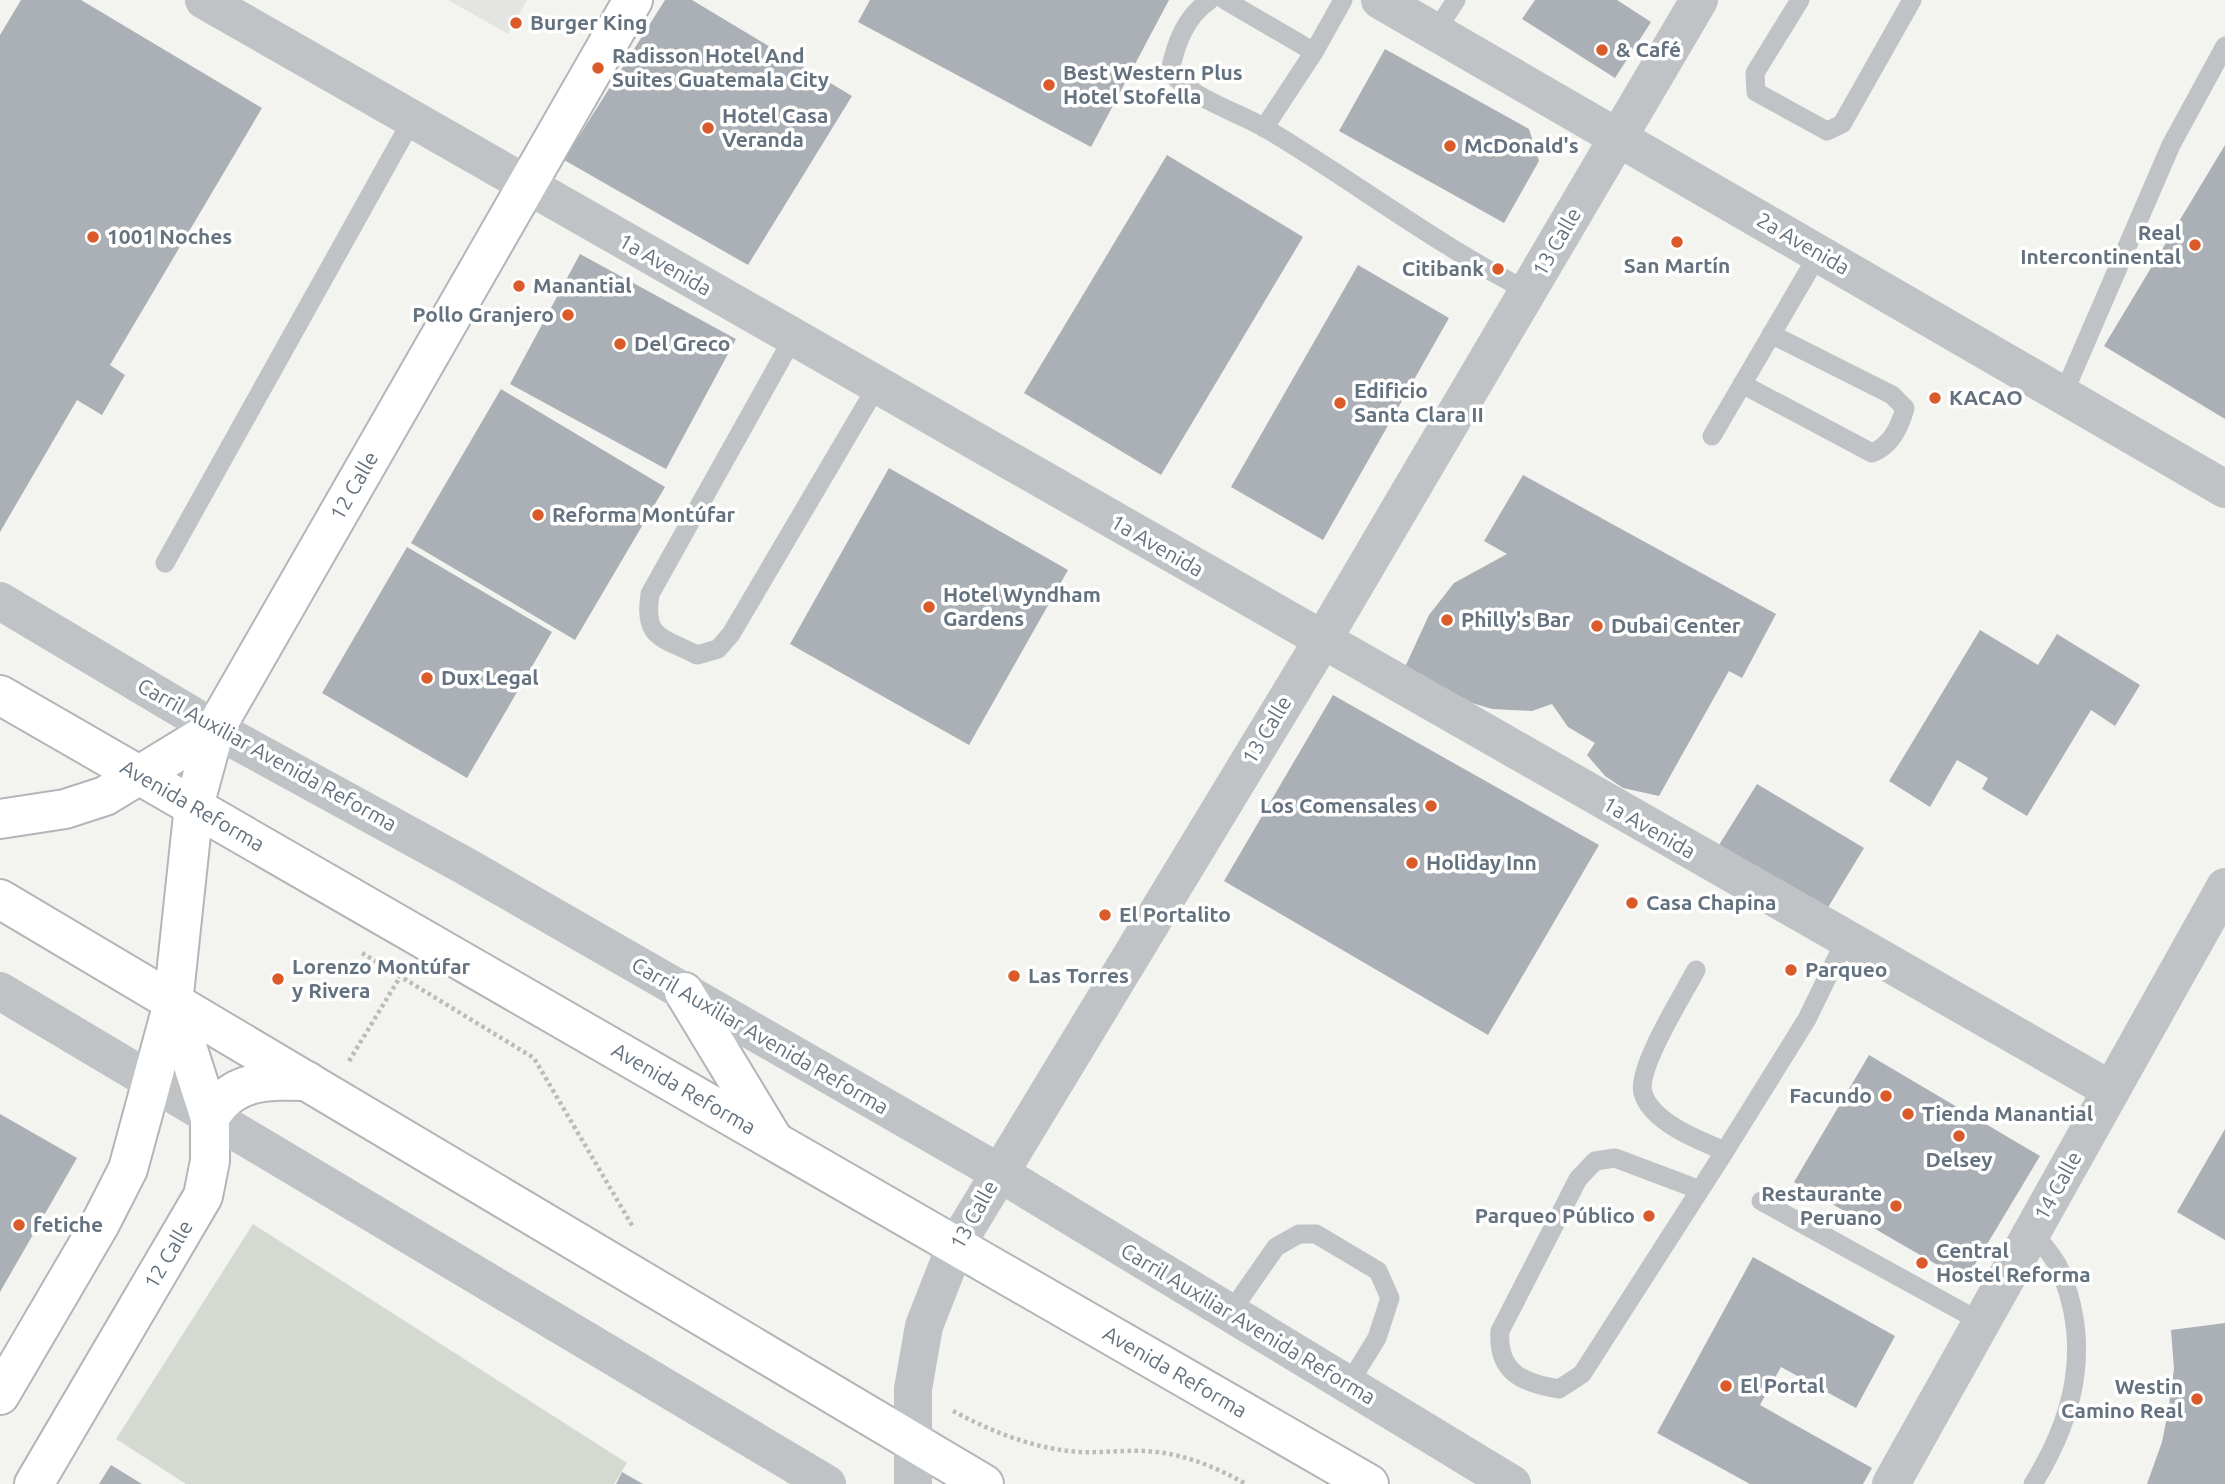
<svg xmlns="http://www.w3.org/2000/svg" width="2225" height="1484" font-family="Ubuntu,sans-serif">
<rect width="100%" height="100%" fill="#f3f4ef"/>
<path fill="#e4e5e3" d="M 448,0 L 527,0 L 508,34 Z"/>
<path fill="#d4dad1" d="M 253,1224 L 627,1463 L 614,1484 L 186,1484 L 116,1439 Z"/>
<path fill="#aab0b5" d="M 21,0 L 81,0 L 262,108 L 110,365 L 125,375 L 102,415 L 77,400 L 0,532 L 0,35 Z
M 665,0 L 692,0 L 852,96 L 748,265 L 564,160 Z
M 870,0 L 1169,0 L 1091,147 L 858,22 Z
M 1535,0 L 1617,0 L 1651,22 L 1615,78 L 1522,19 Z
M 1385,49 L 1529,129 L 1539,161 L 1504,223 L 1339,131 Z
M 2225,145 L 2225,419 L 2104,346 Z
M 1167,155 L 1303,237 L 1161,475 L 1024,393 Z
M 580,254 L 736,339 L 666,469 L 510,384 Z
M 1358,265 L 1449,318 L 1323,540 L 1231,487 Z
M 501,389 L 665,487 L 575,640 L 411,543 Z
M 889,468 L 1068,570 L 969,745 L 790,644 Z
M 1523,475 L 1776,614 L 1742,678 L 1729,671 L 1659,796 L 1623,788 L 1605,776 L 1587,755 L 1595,743 L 1568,727 L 1552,704 L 1532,711 L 1492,709 L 1472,703 L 1405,667 L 1429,615 L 1454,583 L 1507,554 L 1484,541 Z
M 407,547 L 552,632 L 467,778 L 322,693 Z
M 1980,630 L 2038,665 L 2057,634 L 2140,685 L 2115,726 L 2091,710 L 2027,816 L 1982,789 L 1988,778 L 1957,760 L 1930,807 L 1889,781 Z
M 1333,695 L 1599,845 L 1488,1035 L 1224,881 Z
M 1757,784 L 1864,848 L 1827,909 L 1719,845 Z
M 1869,1055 L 2040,1156 L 1965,1281 L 1794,1182 Z
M 0,1114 L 77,1158 L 0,1292 Z
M 2225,1129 L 2225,1240 L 2177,1212 Z
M 1753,1257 L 1895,1336 L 1856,1408 L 1781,1367 L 1760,1405 L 1872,1468 L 1863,1484 L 1750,1484 L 1657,1433 Z
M 2225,1323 L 2225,1484 L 2147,1484 L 2162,1442 L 2168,1412 L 2174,1369 L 2171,1330 Z
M 111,1465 L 142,1484 L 99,1484 Z
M 622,1472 L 643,1484 L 616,1484 Z"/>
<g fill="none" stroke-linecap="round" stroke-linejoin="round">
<defs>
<g id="secondary">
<path id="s1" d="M 194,806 L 215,729 L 633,0"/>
</g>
<g id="primary">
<path id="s2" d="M 0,695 L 1369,1484"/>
<path d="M 0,819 L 65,809 L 105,796 L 215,729"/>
<path d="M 0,899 L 984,1484"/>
<path d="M 684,992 L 773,1139"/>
<path d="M 210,1118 C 231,1079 267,1080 307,1081"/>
<path d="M 0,1395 L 100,1224 L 128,1169 L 173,1003 L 194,806"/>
<path id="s3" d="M 34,1484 L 203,1196 L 210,1161 L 210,1118 L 173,1003"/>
</g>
</defs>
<use href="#secondary" stroke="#b2b6ba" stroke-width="42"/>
<use href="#primary" stroke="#b2b6b9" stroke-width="42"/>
<path stroke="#b9bbbd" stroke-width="4.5" stroke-dasharray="3.5 3.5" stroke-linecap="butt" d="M 362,953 L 534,1058 L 633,1227
M 349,1061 L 400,977
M 953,1411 C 992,1432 1035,1449 1080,1452 C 1101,1453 1123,1450 1145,1451 C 1182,1453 1214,1466 1246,1484"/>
<path stroke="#bfc3c6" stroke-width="19" d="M 1210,0 C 1185,17 1176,43 1170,71 C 1193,100 1234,110 1265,128 C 1354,181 1435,244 1528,291
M 1225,0 L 1314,52
M 1800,0 L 1755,73 L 1756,92 L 1827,131 L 1842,124 L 1912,0
M 1436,31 L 1456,0
M 1264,128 L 1314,52 L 1343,0
M 793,338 L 650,594 C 643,639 662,637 697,655 L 718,649 L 731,634 L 877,386
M 1742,384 L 1872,453 C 1890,446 1900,427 1905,408 L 1892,395 L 1771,334
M 2063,395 L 2171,145 L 2225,46
M 1712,436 L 1819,253
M 165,563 L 412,120
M 1696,970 C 1683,995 1636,1069 1643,1093 C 1651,1122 1700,1141 1725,1151 L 1807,1019 L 1845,941
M 1700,1190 L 1615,1158 L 1595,1161 L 1578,1179 L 1500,1331 C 1497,1372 1522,1383 1559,1389 L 1582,1374 L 1725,1151
M 1761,1201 L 1981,1322
M 2032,1231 C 2041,1243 2054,1256 2060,1270 C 2092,1346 2075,1416 2033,1484
M 1230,1313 L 1276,1247 L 1299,1234 L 1316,1234 L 1378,1271 L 1390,1298 L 1377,1338 L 1348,1385"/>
<path stroke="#bfc3c6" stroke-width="38" d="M 204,0 L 2111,1090
M 1380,0 L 2225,489"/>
<path stroke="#bfc3c6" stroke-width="38" d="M 0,601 L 215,729 L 467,867 L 998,1172 L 1512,1484
M 0,991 L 827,1484
M 913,1484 L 913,1389 L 924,1326 L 955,1247 L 1322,641 L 1699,0
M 1891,1484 L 2225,887"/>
<use href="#secondary" stroke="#fff" stroke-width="38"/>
<use href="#primary" stroke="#fff" stroke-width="38"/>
</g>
<g fill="#da5b29" stroke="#fff" stroke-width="2.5">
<circle cx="516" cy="23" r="7"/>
<circle cx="1602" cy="50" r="7"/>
<circle cx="598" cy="68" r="7"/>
<circle cx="1049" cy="85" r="7"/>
<circle cx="708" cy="128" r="7"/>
<circle cx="1450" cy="146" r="7"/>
<circle cx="93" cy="237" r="7"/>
<circle cx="1677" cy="242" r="7"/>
<circle cx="2195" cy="245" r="7"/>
<circle cx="1498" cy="269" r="7"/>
<circle cx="519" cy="286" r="7"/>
<circle cx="568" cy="315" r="7"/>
<circle cx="620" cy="344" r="7"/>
<circle cx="1935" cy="398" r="7"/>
<circle cx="1340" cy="403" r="7"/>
<circle cx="538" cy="515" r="7"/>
<circle cx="929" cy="607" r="7"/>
<circle cx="1447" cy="620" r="7"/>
<circle cx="1597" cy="626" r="7"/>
<circle cx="427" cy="678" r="7"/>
<circle cx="1431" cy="806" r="7"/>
<circle cx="1412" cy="863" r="7"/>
<circle cx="1632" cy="903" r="7"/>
<circle cx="1105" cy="915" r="7"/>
<circle cx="1791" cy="970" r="7"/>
<circle cx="1014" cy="976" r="7"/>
<circle cx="278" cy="979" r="7"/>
<circle cx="1886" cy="1096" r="7"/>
<circle cx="1908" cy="1114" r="7"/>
<circle cx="1959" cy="1136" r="7"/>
<circle cx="1896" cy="1206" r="7"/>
<circle cx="1649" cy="1216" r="7"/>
<circle cx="19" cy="1225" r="7"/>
<circle cx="1922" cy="1263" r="7"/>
<circle cx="1726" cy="1386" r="7"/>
<circle cx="2197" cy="1399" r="7"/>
</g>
<g text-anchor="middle" stroke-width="7" stroke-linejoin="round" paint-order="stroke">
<g font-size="21" font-weight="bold" fill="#64727f" stroke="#fff" text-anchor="start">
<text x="530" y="30">Burger King</text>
<text x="1616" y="57">&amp; Café</text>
<text x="612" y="63">Radisson Hotel And<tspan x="612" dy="24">Suites Guatemala City</tspan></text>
<text x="1063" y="80">Best Western Plus<tspan x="1063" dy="24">Hotel Stofella</tspan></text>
<text x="722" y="123">Hotel Casa<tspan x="722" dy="24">Veranda</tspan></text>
<text x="1464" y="153">McDonald's</text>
<text x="2181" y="240" text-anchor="end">Real<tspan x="2181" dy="24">Intercontinental</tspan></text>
<text x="107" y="244">1001 Noches</text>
<text x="1677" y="273" text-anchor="middle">San Martín</text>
<text x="1484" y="276" text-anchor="end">Citibank</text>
<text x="533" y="293">Manantial</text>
<text x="554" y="322" text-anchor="end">Pollo Granjero</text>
<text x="634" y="351">Del Greco</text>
<text x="1354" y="398">Edificio<tspan x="1354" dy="24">Santa Clara II</tspan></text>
<text x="1949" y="405">KACAO</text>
<text x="552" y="522">Reforma Montúfar</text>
<text x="943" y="602">Hotel Wyndham<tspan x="943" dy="24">Gardens</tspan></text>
<text x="1461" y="627">Philly's Bar</text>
<text x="1611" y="633">Dubai Center</text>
<text x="441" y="685">Dux Legal</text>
<text x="1417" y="813" text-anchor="end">Los Comensales</text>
<text x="1426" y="870">Holiday Inn</text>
<text x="1646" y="910">Casa Chapina</text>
<text x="1119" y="922">El Portalito</text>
<text x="292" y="974">Lorenzo Montúfar<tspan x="292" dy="24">y Rivera</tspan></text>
<text x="1805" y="977">Parqueo</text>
<text x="1028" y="983">Las Torres</text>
<text x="1872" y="1103" text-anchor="end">Facundo</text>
<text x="1922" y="1121">Tienda Manantial</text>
<text x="1959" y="1167" text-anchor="middle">Delsey</text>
<text x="1882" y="1201" text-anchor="end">Restaurante<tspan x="1882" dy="24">Peruano</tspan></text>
<text x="1635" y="1223" text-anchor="end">Parqueo Público</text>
<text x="33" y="1232">fetiche</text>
<text x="1936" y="1258">Central<tspan x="1936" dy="24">Hostel Reforma</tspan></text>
<text x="1740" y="1393">El Portal</text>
<text x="2183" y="1394" text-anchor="end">Westin<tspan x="2183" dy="24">Camino Real</tspan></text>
</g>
<g font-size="21" fill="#64727f" stroke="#fff">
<text transform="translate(1557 242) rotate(-60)" y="7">13 Calle</text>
<text transform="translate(1803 244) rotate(30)" y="7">2a Avenida</text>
<text transform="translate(665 265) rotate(30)" y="7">1a Avenida</text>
<text dy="7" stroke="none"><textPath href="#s1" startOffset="360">12 Calle</textPath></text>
<text transform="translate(1157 546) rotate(30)" y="7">1a Avenida</text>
<text transform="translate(1267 730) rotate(-59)" y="7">13 Calle</text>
<text transform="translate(267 755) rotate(29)" y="7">Carril Auxiliar Avenida Reforma</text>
<text dy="7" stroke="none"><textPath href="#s2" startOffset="222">Avenida Reforma</textPath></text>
<text transform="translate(1649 828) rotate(30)" y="7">1a Avenida</text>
<text transform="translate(760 1036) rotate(30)" y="7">Carril Auxiliar Avenida Reforma</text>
<text dy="7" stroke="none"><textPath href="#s2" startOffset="789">Avenida Reforma</textPath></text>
<text transform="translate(2058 1186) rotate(-61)" y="7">14 Calle</text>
<text transform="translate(974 1215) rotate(-61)" y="7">13 Calle</text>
<text dy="7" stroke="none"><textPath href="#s3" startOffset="266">12 Calle</textPath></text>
<text transform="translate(1248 1324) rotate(31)" y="7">Carril Auxiliar Avenida Reforma</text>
<text dy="7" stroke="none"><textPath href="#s2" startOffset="1356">Avenida Reforma</textPath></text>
</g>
</g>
</svg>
